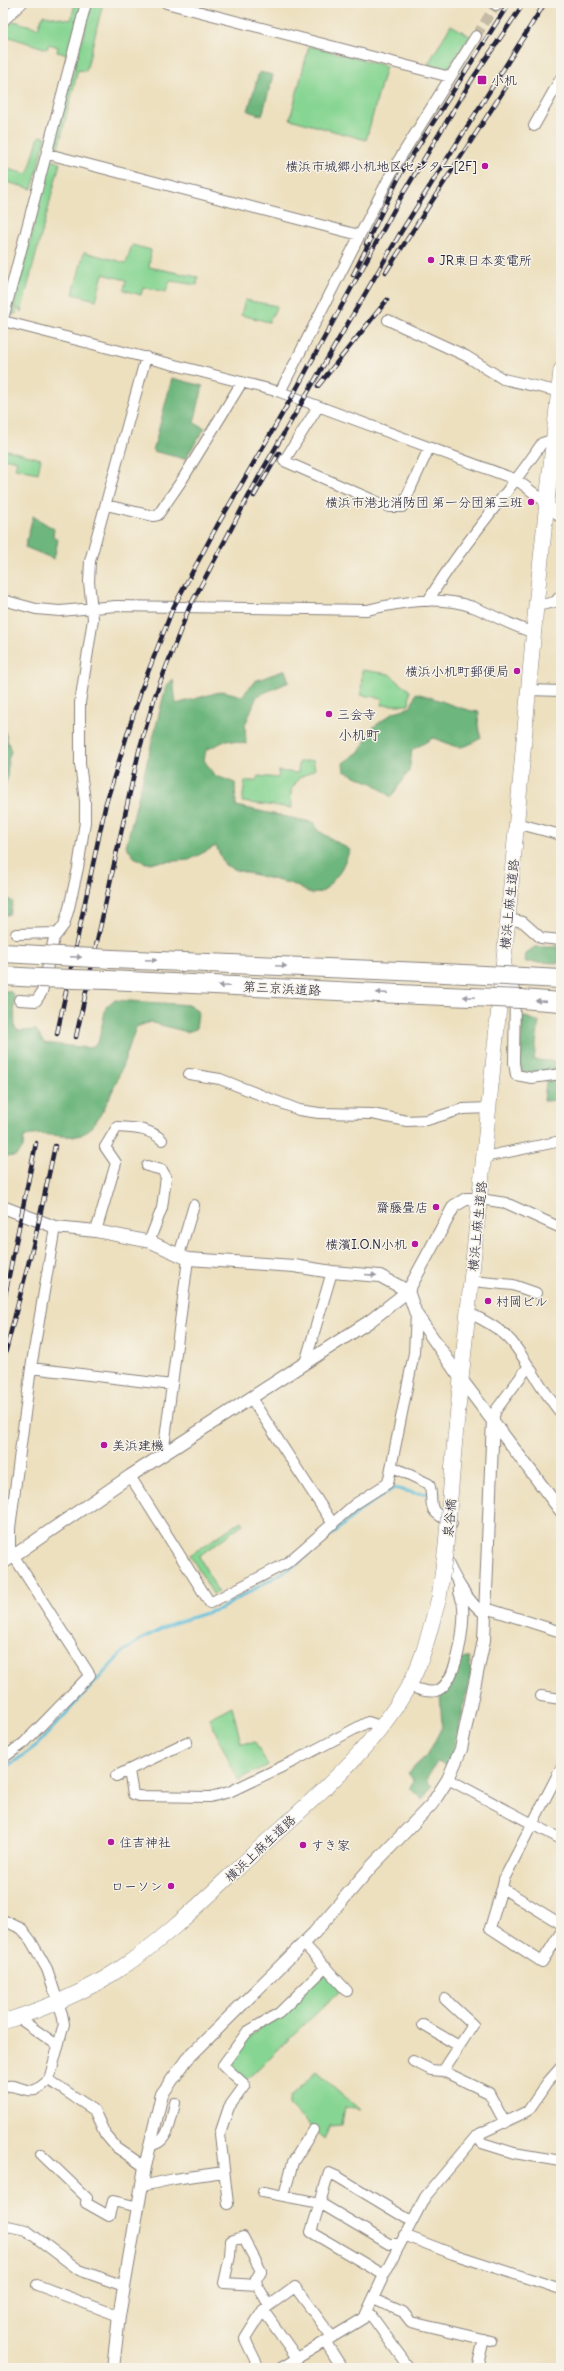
<svg xmlns="http://www.w3.org/2000/svg" width="564" height="2371" font-family="Delius,'Klee One',sans-serif">
<rect width="100%" height="100%" fill="#f7f3e8"/>
<filter id="ink" filterUnits="userSpaceOnUse"><feTurbulence type="fractalNoise" baseFrequency=".025" numOctaves="2"/><feDisplacementMap in="SourceGraphic" scale="8" xChannelSelector="R" yChannelSelector="G"/><feConvolveMatrix kernelMatrix="1 2 1 2 8 2 1 2 1" color-interpolation-filters="sRGB"/></filter>
<filter id="wash" filterUnits="userSpaceOnUse"><feTurbulence type="fractalNoise" baseFrequency=".012" numOctaves="4" result="noise"/><feDisplacementMap in="SourceGraphic" scale="16" xChannelSelector="R" yChannelSelector="G"/><feGaussianBlur stdDeviation="0.9" result="paint"/><feColorMatrix in="noise" values="0 0 0 0 0 0 0 0 0 0 0 0 0 0 0 0 0 1.4 0 .05"/><feComposite in="paint" operator="in"/></filter>
<g filter="url(#wash)">
<rect width="100%" height="100%" fill="#ede0bf"/>
<path fill="#87d593" stroke="#547c67" d="M 75,3 L 82,3 L 69,51 L 65,54 L 57,52 L 58,47 L 49,44 L 47,49 L 3,35 L 3,31 L 14,21 L 38,28 L 43,15 L 71,20 Z
M 92,3 L 103,3 L 86,71 L 78,70 L 58,148 L 53,147 Z
M 451,25 L 470,36 L 448,69 L 428,64 Z
M 309,46 L 386,66 L 366,140 L 290,119 Z
M 39,136 L 46,137 L 32,189 L 3,181 L 3,168 L 28,174 Z
M 50,159 L 60,163 L 21,312 L 17,307 L 16,314 L 12,315 Z
M 132,245 L 151,250 L 149,267 L 198,277 L 197,285 L 170,281 L 166,292 L 143,287 L 141,295 L 124,290 L 126,280 L 103,274 L 96,300 L 73,294 L 84,252 L 126,263 Z
M 245,300 L 277,306 L 269,322 L 241,315 Z
M 3,449 L 41,459 L 38,473 L 15,468 L 17,461 L 3,458 Z
M 362,670 L 389,674 L 410,691 L 409,705 L 382,705 L 382,698 L 361,695 Z
M 313,760 L 315,769 L 299,778 L 291,790 L 292,808 L 242,802 L 245,781 L 256,781 L 258,776 L 278,778 L 279,771 L 298,773 L 299,762 Z
M 241,1521 L 243,1524 L 199,1556 L 218,1592 L 213,1594 L 190,1555 Z
M 232,1706 L 241,1743 L 255,1742 L 268,1765 L 238,1780 L 209,1718 Z
M 325,1973 L 341,1990 L 246,2080 L 228,2064 L 251,2035 Z
M 317,2072 L 360,2110 L 344,2107 L 341,2125 L 330,2126 L 324,2139 L 288,2105 L 290,2096 Z"/>
<path fill="#6db67d" stroke="#486c5c" d="M 259,72 L 273,75 L 262,116 L 248,111 Z
M 172,378 L 203,386 L 194,423 L 205,428 L 185,459 L 153,451 Z
M 33,516 L 54,529 L 53,536 L 58,540 L 54,559 L 25,547 Z
M 285,670 L 289,682 L 257,696 L 245,725 L 246,744 L 227,740 L 206,750 L 204,760 L 214,775 L 235,783 L 236,806 L 315,823 L 317,830 L 350,850 L 340,872 L 324,891 L 312,894 L 292,884 L 236,870 L 225,865 L 216,846 L 189,860 L 146,863 L 134,857 L 126,846 L 166,686 L 173,679 L 176,704 L 223,691 L 242,696 L 255,681 Z
M 416,693 C 437,698 460,710 479,712 L 478,725 L 481,738 C 455,754 457,745 433,738 L 412,750 L 409,771 L 391,797 L 374,784 L 344,771 L 343,763 L 360,751 L 372,728 L 394,712 L 411,707 Z
M 3,726 L 11,752 L 8,760 L 7,779 L 3,789 Z
M 3,896 L 13,902 L 10,914 L 3,916 Z
M 535,947 L 561,947 L 561,963 L 525,962 L 526,953 Z
M 3,991 L 10,991 L 14,995 L 15,1028 L 19,1031 L 36,1030 L 44,1043 L 89,1048 L 98,1043 L 106,1007 L 114,1000 L 191,1005 L 198,1012 L 196,1029 L 187,1032 L 150,1022 L 136,1027 C 127,1052 106,1124 81,1135 C 68,1140 42,1130 24,1137 L 23,1148 L 16,1156 L 3,1157 Z
M 523,1016 L 539,1022 L 534,1060 L 561,1062 L 561,1070 L 523,1073 L 519,1064 Z
M 561,1079 L 561,1100 L 544,1101 L 546,1081 Z
M 458,1658 L 469,1658 L 471,1670 L 468,1690 L 463,1703 L 462,1716 L 448,1766 L 437,1762 L 426,1780 L 432,1786 L 422,1800 L 410,1788 L 413,1780 L 408,1773 L 428,1754 L 442,1727 L 440,1694 L 453,1681 L 453,1669 Z"/>
<g fill="none" stroke-linecap="round" stroke-linejoin="round">
<path stroke="#60c0de" stroke-width="3" d="M 3,1770 L 37,1745 L 124,1651 L 140,1640 L 171,1624 L 222,1608 L 297,1564 L 363,1508 L 394,1488 L 415,1493 L 439,1494"/>
</g>
</g>
<g filter="url(#ink)">
<g fill="none" stroke-linecap="round" stroke-linejoin="round">
<path stroke="#c4baa5" stroke-width="10" stroke-dasharray="10 5" stroke-linecap="butt" d="M 476,36 L 496,5"/>
<defs>
<path id="minor" d="M 166,3 L 450,77
M 496,5 L 498,3
M 3,21 L 22,3
M 534,126 L 561,78
M 48,154 L 359,235
M 3,319 L 86,3
M 388,320 L 466,356 L 503,379 L 561,392
M 3,321 L 280,392 L 517,480 L 548,504 L 561,518
M 280,392 L 395,166 L 476,36
M 318,407 L 284,461 L 389,507 L 402,507 L 429,448
M 106,505 L 153,516 L 158,515 L 182,480 L 242,382
M 3,600 L 36,609 L 60,611 L 116,606 L 367,610 C 401,602 439,595 473,607 C 494,615 513,627 535,633
M 428,601 C 461,545 506,497 542,443 L 555,439
M 536,606 L 555,602 L 561,595
M 529,690 L 561,691
M 516,823 L 561,835
M 508,919 L 523,922 L 541,938 L 561,940
M 16,934 L 58,933
M 500,989 L 515,990 L 514,1063 L 516,1075 L 532,1078 L 561,1074
M 19,1000 L 36,1001 L 42,992 L 54,938 L 64,925 L 69,908 L 78,868 L 85,822 L 85,801 L 80,764 L 80,703 L 93,619 L 89,582 L 90,561 L 146,357
M 189,1074 L 220,1079 L 299,1110 L 319,1113 L 372,1114 L 407,1121 L 427,1120 L 463,1109 L 489,1108
M 484,1157 L 561,1141
M 147,1166 L 162,1170 L 166,1177 L 162,1208 L 149,1242
M 480,1199 L 506,1203 L 561,1228
M 96,1231 L 116,1163 L 105,1147 L 117,1127 C 133,1128 150,1128 162,1140
M 179,1255 L 194,1205
M 472,1281 L 513,1285 L 536,1293
M 469,1313 C 484,1320 501,1329 512,1342 C 530,1365 542,1391 561,1413
M 305,1363 L 332,1272
M 31,1368 L 172,1385
M 251,1398 L 333,1524
M 493,1419 L 496,1410 L 528,1367
M 163,1455 L 188,1259
M 393,1467 L 429,1484 C 433,1493 429,1506 435,1512 C 440,1517 447,1520 452,1524
M 130,1476 L 210,1603 L 287,1563 L 355,1504 L 388,1483 L 414,1353 L 416,1314
M 446,1558 C 452,1574 470,1605 485,1614
M 486,1608 L 561,1632
M 409,1686 C 417,1689 427,1693 436,1691 C 457,1685 465,1626 463,1607 C 463,1599 457,1593 459,1587
M 541,1696 L 561,1699
M 3,1758 L 24,1743 L 90,1675 L 13,1555 L 10,1547 L 10,1528 L 31,1368 L 55,1227
M 561,1768 L 504,1879 L 502,1888 L 561,1924
M 129,1771 L 133,1794 L 139,1796 L 210,1797 L 229,1792 L 292,1762 L 368,1722 L 383,1727
M 116,1776 L 187,1742
M 448,1779 L 561,1839
M 502,1888 L 490,1928 L 542,1962 L 561,1932
M 3,1920 L 22,1929 L 31,1941 L 47,1969 L 62,2014 L 64,2024 L 49,2080
M 304,1944 L 347,1991
M 17,2017 L 57,2045
M 423,2025 L 459,2046
M 413,2061 L 431,2070 L 443,2071 L 489,2093 L 505,2123
M 443,2071 L 473,2025 L 445,1999
M 3,2088 C 12,2081 24,2093 35,2090 C 40,2088 45,2083 49,2080 L 94,2110 L 105,2134 L 116,2147 L 145,2167
M 477,2135 L 482,2143 L 514,2153 L 561,2161
M 150,2145 C 169,2144 171,2119 175,2103
M 41,2154 L 87,2198 L 86,2203 L 109,2216 L 113,2201 L 139,2207
M 142,2186 L 174,2179 L 224,2172
M 263,2192 L 320,2203 L 389,2244 L 400,2244
M 284,2195 L 293,2162 L 313,2130
M 228,2204 L 220,2134 L 229,2107 L 245,2085 L 223,2065 L 247,2032 L 279,2013 L 326,1967
M 3,2225 L 26,2230 L 79,2270 L 124,2286
M 404,2235 L 453,2254 L 561,2289
M 384,2275 L 311,2232 L 329,2173 L 338,2177 L 411,2221
M 37,2285 L 119,2316
M 257,2285 L 256,2279 L 261,2271 L 243,2237 L 231,2241 L 230,2256 L 224,2283 L 257,2285 L 269,2305
M 373,2299 L 403,2312 L 411,2322 L 491,2341
M 368,2311 L 409,2368
M 325,2341 L 342,2368
M 297,2358 L 263,2310 L 295,2287 L 332,2337
M 259,2368 L 245,2339 L 263,2310
M 281,2368 L 364,2318 L 384,2275 L 425,2197 L 477,2135 L 528,2111 L 547,2083 L 561,2067
M 477,2368 L 484,2339"/>
<path id="tertiary" d="M 3,1207 L 55,1227 L 96,1231 L 151,1242 L 188,1259 L 294,1266 L 332,1272 L 380,1276 L 408,1291 L 416,1314 L 461,1379 L 561,1511
M 3,1563 L 130,1476 L 370,1321 L 408,1291 L 454,1206 L 466,1199 L 480,1199
M 113,2368 L 119,2316 L 145,2167 L 162,2094 L 187,2059 L 314,1933 L 371,1867 L 432,1804 L 448,1779 L 461,1749 L 484,1640 L 493,1419"/>
<path id="primary" d="M 455,1438 L 508,919 L 536,606 L 561,370
M 3,2022 C 43,2009 82,1994 118,1970 C 167,1938 209,1895 252,1855 C 308,1803 370,1754 408,1687 C 424,1660 430,1627 439,1598"/>
<path id="motorway" d="M 3,953 L 40,955
M 112,959 L 423,972
M 3,976 L 39,978
M 523,977 L 561,979
M 108,980 L 420,995
M 521,999 L 561,1002"/>
</defs>
<use href="#minor" stroke="#88817d" stroke-width="12"/>
<use href="#tertiary" stroke="#88817d" stroke-width="14"/>
<use href="#primary" stroke="#88817d" stroke-width="16"/>
<use href="#motorway" stroke="#88817d" stroke-width="20"/>
<use href="#minor" stroke="#fff" stroke-width="10"/>
<use href="#tertiary" stroke="#fff" stroke-width="12"/>
<use href="#primary" stroke="#fff" stroke-width="15"/>
<use href="#motorway" stroke="#fff" stroke-width="18"/>
<defs>
<path id="rail" d="M 366,244 L 401,173 L 509,3
M 386,272 L 506,87
M 353,275 L 371,239
M 318,386 L 387,300
M 254,496 L 279,453
M 57,1034 L 106,803 L 141,690 L 173,608 L 217,526 L 292,397 L 401,197 L 473,78 L 524,3
M 76,1037 L 139,751 L 155,696 L 189,608 L 262,471 L 401,232 L 545,3
M 3,1305 L 36,1143
M 3,1362 L 36,1234 L 55,1146"/>
</defs>
<use href="#rail" stroke="#22223b" stroke-width="4.5"/>
<use href="#rail" stroke="#f7f3e8" stroke-width="3" stroke-dasharray="9" stroke-linecap="butt"/>
<defs>
<path id="primary-bridge" d="M 439,1598 L 446,1546 L 455,1438"/>
<path id="motorway-bridge" d="M 40,955 L 112,959
M 423,972 L 523,977
M 39,978 L 108,980
M 420,995 L 521,999"/>
</defs>
<use href="#primary-bridge" stroke="#88817d" stroke-width="16" stroke-linecap="butt"/>
<use href="#motorway-bridge" stroke="#88817d" stroke-width="20" stroke-linecap="butt"/>
<use href="#primary-bridge" stroke="#fff" stroke-width="15"/>
<use href="#motorway-bridge" stroke="#fff" stroke-width="18"/>
</g>
<defs><path id="oneway-solid" d="M-6-.8H1V-3.2L6.5 0L1 3.2V.8H-6Z"/></defs>
<g fill="#9c9ca7">
<use href="#oneway-solid" transform="translate(76 957) rotate(3)"/>
<use href="#oneway-solid" transform="translate(151 960) rotate(3)"/>
<use href="#oneway-solid" transform="translate(281 966) rotate(3)"/>
<use href="#oneway-solid" transform="translate(224 986) rotate(-177)"/>
<use href="#oneway-solid" transform="translate(382 993) rotate(-177)"/>
<use href="#oneway-solid" transform="translate(469 997) rotate(-177)"/>
<use href="#oneway-solid" transform="translate(541 1001) rotate(-176)"/>
<use href="#oneway-solid" transform="translate(371 1275) rotate(5)"/>
</g>
</g>
<g fill="#b5179e" stroke="#f7f3e8" stroke-width="1.5">
<rect x="477" y="75" width="10" height="10" rx="2"/>
<circle cx="485" cy="166" r="4"/>
<circle cx="431" cy="260" r="4"/>
<circle cx="531" cy="502" r="4"/>
<circle cx="517" cy="671" r="4"/>
<circle cx="329" cy="714" r="4"/>
<circle cx="436" cy="1207" r="4"/>
<circle cx="415" cy="1244" r="4"/>
<circle cx="488" cy="1301" r="4"/>
<circle cx="104" cy="1445" r="4"/>
<circle cx="111" cy="1842" r="4"/>
<circle cx="303" cy="1845" r="4"/>
<circle cx="171" cy="1886" r="4"/>
</g>
<g text-anchor="middle" stroke-width="3" stroke-linejoin="round" paint-order="stroke">
<g font-size="13" fill="#22223b" stroke="#f7f3e8" text-anchor="start">
<text x="491" y="85">小机</text>
<text x="477" y="171" text-anchor="end">横浜市城郷小机地区センター[2F]</text>
<text x="439" y="265">JR東日本変電所</text>
<text x="523" y="507" text-anchor="end">横浜市港北消防団 第一分団第三班</text>
<text x="509" y="676" text-anchor="end">横浜小机町郵便局</text>
<text x="337" y="719">三会寺</text>
<text x="428" y="1212" text-anchor="end">齋藤畳店</text>
<text x="407" y="1249" text-anchor="end">横濱I.O.N小机</text>
<text x="496" y="1306">村岡ビル</text>
<text x="112" y="1450">美浜建機</text>
<text x="119" y="1847">住吉神社</text>
<text x="311" y="1850">すき家</text>
<text x="163" y="1891" text-anchor="end">ローソン</text>
</g>
<g font-size="13" fill="#22223b" stroke="#f7f3e8">
<text transform="translate(509 904) rotate(-84)" y="5">横浜上麻生道路</text>
<text transform="translate(282 988) rotate(3)" y="5">第三京浜道路</text>
<text transform="translate(477 1226) rotate(-84)" y="5">横浜上麻生道路</text>
<text transform="translate(449 1518) rotate(-85)" y="5">泉谷橋</text>
<text transform="translate(260 1848) rotate(-43)" y="5">横浜上麻生道路</text>
</g>
<g font-size="14" fill="#22223b" stroke="#f7f3e8">
<text x="359" y="740">小机町</text>
</g>
</g>
<rect width="564" height="2371" fill="none" stroke="#f7f3e8" stroke-width="16"/>
</svg>
